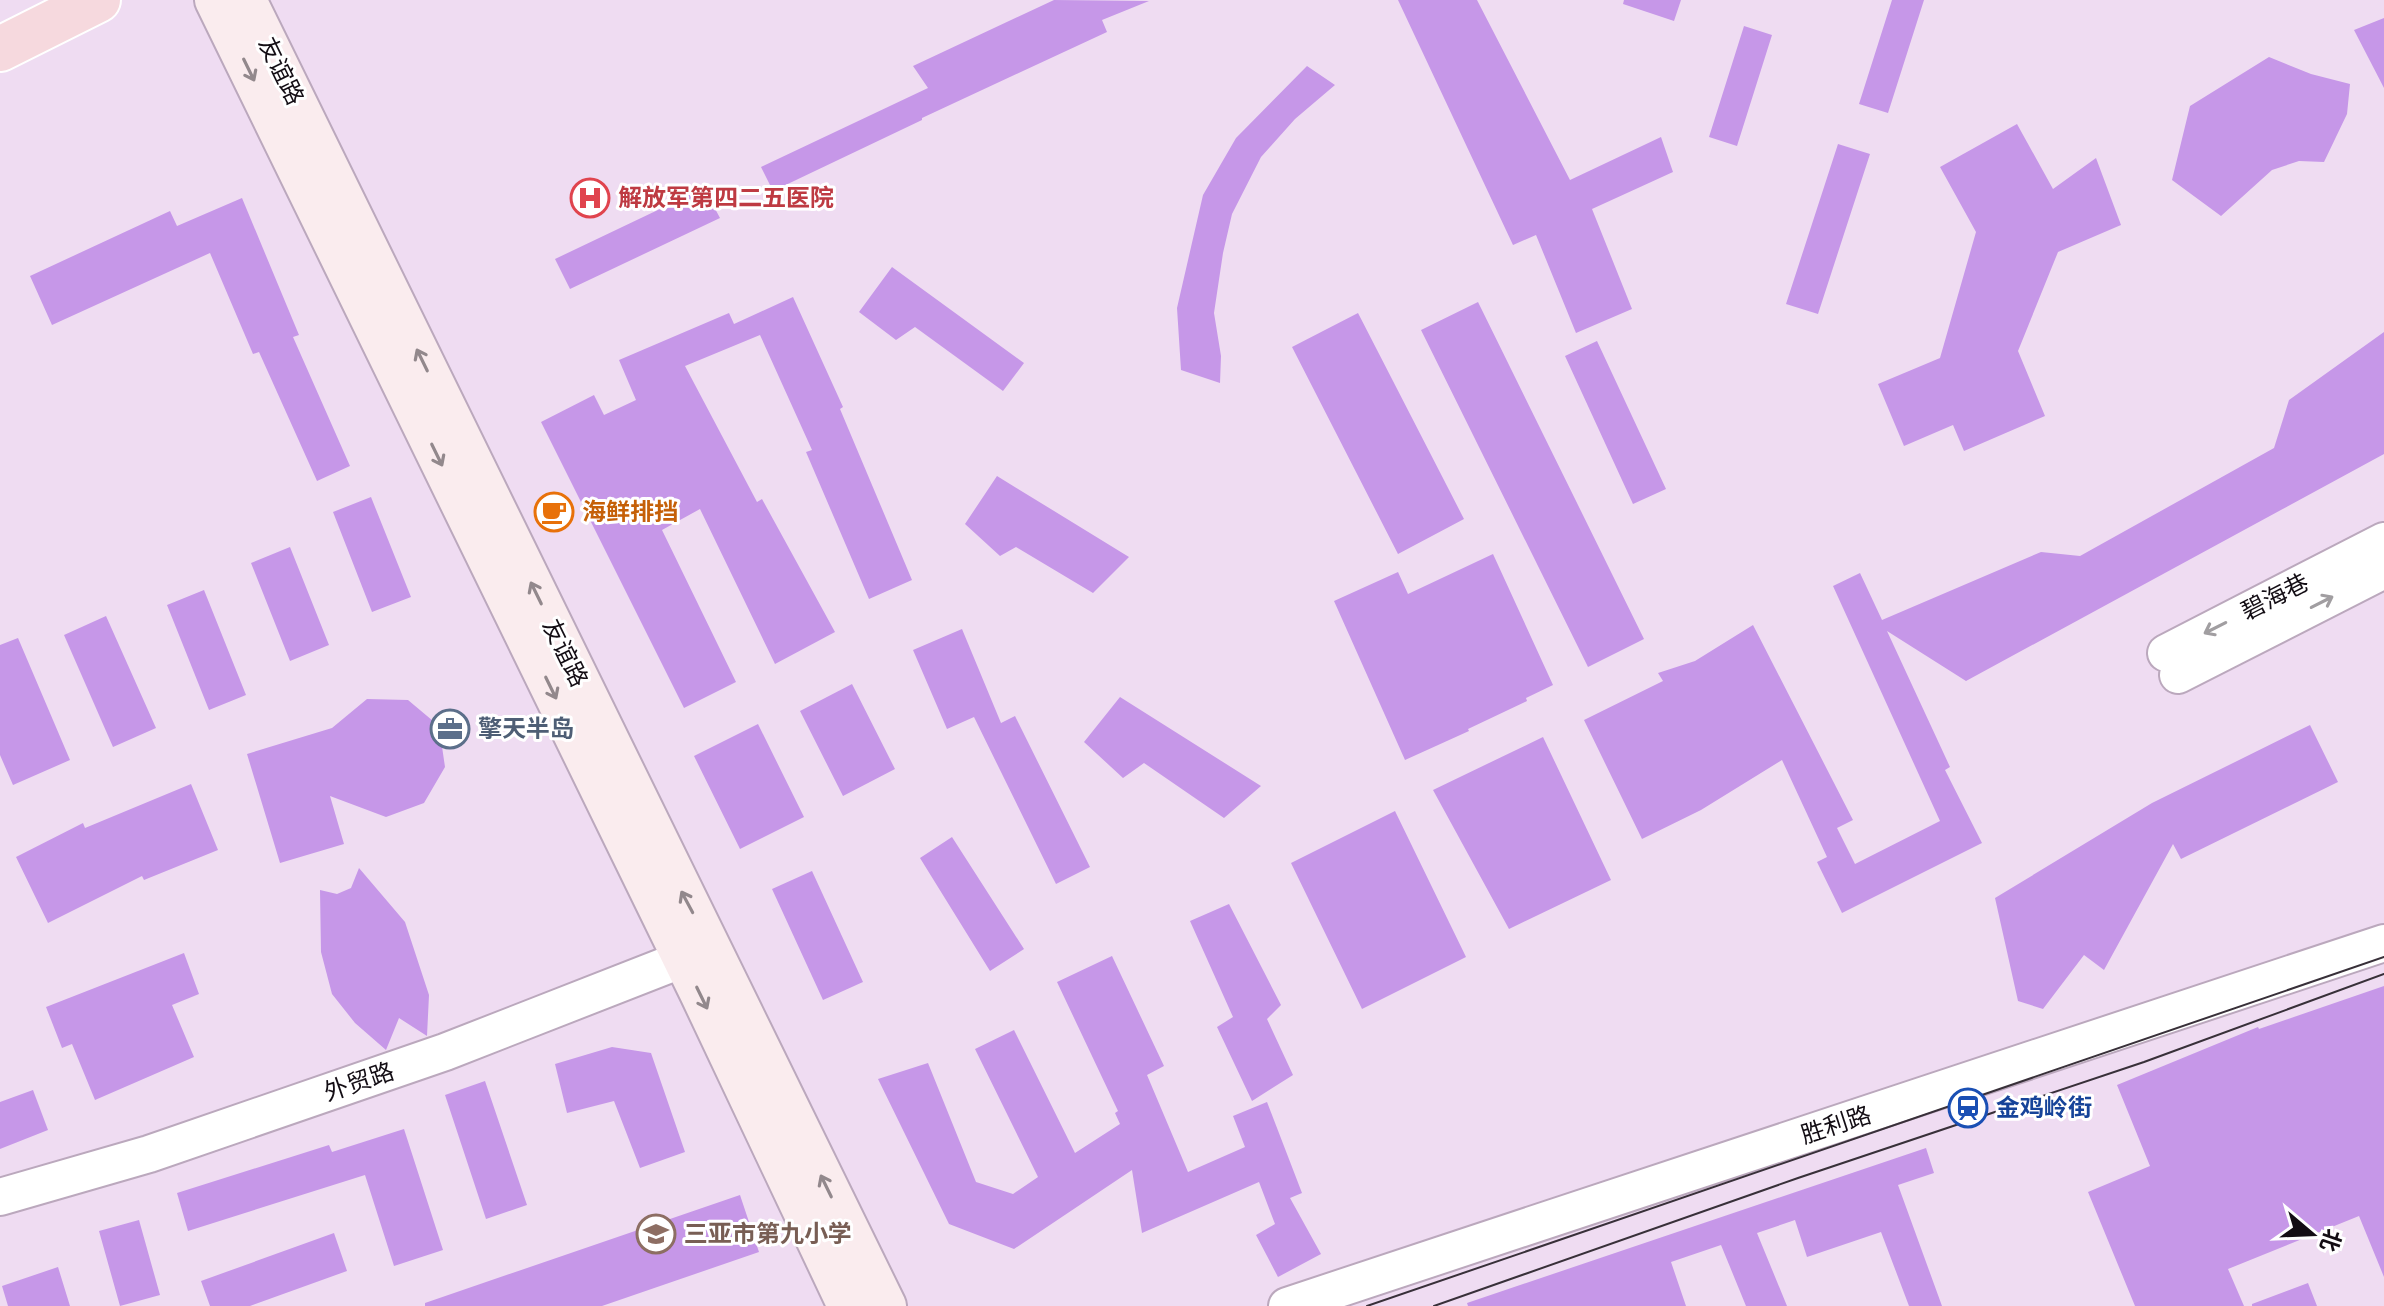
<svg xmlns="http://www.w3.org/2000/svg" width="2384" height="1306" font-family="'Sofia Sans Condensed','Noto Sans SC',sans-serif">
<rect width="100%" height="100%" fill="#efdcf2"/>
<path fill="#c697e8" d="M 1054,0 L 1149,1 L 1102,20 L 1107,32 L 922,118 L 922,120 L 773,191 L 761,167 L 928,88 L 913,66 Z
M 1398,0 L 1477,0 L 1570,180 L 1661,137 L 1673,172 L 1592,209 L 1632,309 L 1576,333 L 1536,235 L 1513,245 Z
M 1624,0 L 1681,0 L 1674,21 L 1623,4 Z
M 1892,0 L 1924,0 L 1888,113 L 1859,104 Z
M 2384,18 L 2384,88 L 2354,30 Z
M 1744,26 L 1772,35 L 1737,146 L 1709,137 Z
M 2269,57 L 2311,74 L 2350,84 L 2347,114 L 2324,162 L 2299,161 L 2272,170 L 2221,216 L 2172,180 L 2190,106 Z
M 1307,66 L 1335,85 L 1295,119 L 1261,157 L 1232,214 L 1223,253 L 1214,313 L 1221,356 L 1220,383 L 1181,370 L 1177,308 L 1203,195 L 1236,138 Z
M 2017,124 L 2053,189 L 2096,158 L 2121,225 L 2058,252 L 2018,351 L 2045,416 L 1964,451 L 1953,425 L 1904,446 L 1878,384 L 1940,358 L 1976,232 L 1940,167 Z
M 1838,144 L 1870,154 L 1818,314 L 1786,304 Z
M 704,188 L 720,218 L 570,289 L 555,259 Z
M 242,198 L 299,335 L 293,337 L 350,466 L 317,481 L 259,352 L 253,354 L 210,253 L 52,325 L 30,276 L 170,211 L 177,226 Z
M 892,267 L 1024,363 L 1003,391 L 915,327 L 896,340 L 859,312 Z
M 793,297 L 843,407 L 840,409 L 912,580 L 869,599 L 806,452 L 812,450 L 760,335 L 685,366 L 757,502 L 762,499 L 835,632 L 775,664 L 700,509 L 662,530 L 736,682 L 684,708 L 541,422 L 594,395 L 604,415 L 636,400 L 619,360 L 729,313 L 734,324 Z
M 1478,302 L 1644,639 L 1588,667 L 1421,330 Z
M 1358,313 L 1464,519 L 1398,554 L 1292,347 Z
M 2384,332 L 2384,454 L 1966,681 L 1887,631 L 1950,767 L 1945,770 L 1982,843 L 1842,913 L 1817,862 L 1827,857 L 1782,760 L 1701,810 L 1642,839 L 1584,720 L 1663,681 L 1658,673 L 1695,661 L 1753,625 L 1853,820 L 1837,828 L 1855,864 L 1940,821 L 1833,586 L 1860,573 L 1882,620 L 2041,552 L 2080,556 L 2274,448 L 2289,400 Z
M 1597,341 L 1666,489 L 1633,504 L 1565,356 Z
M 997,476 L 1129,557 L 1093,593 L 1016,547 L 1000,556 L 965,524 Z
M 371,497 L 411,597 L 372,612 L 333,512 Z
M 290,547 L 329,645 L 290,661 L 251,563 Z
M 1493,554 L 1553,685 L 1526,698 L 1527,701 L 1468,729 L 1469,731 L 1405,760 L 1334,601 L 1398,572 L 1408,594 Z
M 204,590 L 246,695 L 209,710 L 167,605 Z
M 106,616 L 156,728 L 113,747 L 64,635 Z
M 962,629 L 1001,723 L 1015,716 L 1090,867 L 1056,884 L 974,717 L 947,729 L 913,650 Z
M 18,638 L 70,760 L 13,785 L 0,755 L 0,645 Z
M 852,684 L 895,769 L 843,796 L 800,711 Z
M 1120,697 L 1261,786 L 1224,818 L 1144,763 L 1123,778 L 1084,742 Z
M 367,699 L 408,700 L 439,726 L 445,767 L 424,803 L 386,817 L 330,796 L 344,844 L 280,863 L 247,754 L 332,728 Z
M 758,724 L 804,817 L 740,849 L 694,756 Z
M 2310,725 L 2338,782 L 2181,859 L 2173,844 L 2104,970 L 2084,955 L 2043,1009 L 2018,1001 L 1995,898 L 2152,803 Z
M 1543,737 L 1611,880 L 1509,929 L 1433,790 Z
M 191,784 L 218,850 L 144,880 L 142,876 L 48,923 L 16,857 L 83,823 L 85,828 Z
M 1395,811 L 1466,957 L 1362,1009 L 1291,863 Z
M 952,837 L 1024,949 L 990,971 L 920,858 Z
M 359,868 L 405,922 L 429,995 L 427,1036 L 399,1018 L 386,1050 L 355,1023 L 332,994 L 321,952 L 320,890 L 337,894 L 351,888 Z
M 812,871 L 863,982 L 823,1000 L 772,889 Z
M 1229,904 L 1281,1005 L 1267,1019 L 1293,1075 L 1252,1101 L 1217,1027 L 1233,1017 L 1190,921 Z
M 184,953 L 199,994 L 172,1005 L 194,1057 L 95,1100 L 72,1044 L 62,1048 L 46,1007 Z
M 1112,956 L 1164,1066 L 1147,1075 L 1188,1172 L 1245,1147 L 1233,1116 L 1267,1102 L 1302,1193 L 1290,1198 L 1321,1254 L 1278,1277 L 1256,1235 L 1275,1224 L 1259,1182 L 1142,1233 L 1132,1170 L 1014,1249 L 949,1224 L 878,1079 L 928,1063 L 976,1182 L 1013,1194 L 1038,1177 L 975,1049 L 1014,1030 L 1075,1153 L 1120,1124 L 1115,1113 L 1118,1111 L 1057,982 Z
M 2384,986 L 2384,1277 L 2359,1216 L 2228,1269 L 2244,1306 L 2135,1306 L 2088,1192 L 2150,1166 L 2117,1085 L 2258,1027 L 2259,1029 Z
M 612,1047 L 651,1053 L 685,1152 L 640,1168 L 614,1101 L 567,1113 L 555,1064 Z
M 485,1081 L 527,1205 L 486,1219 L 445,1095 Z
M 33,1090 L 48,1130 L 0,1149 L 0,1102 Z
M 404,1129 L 443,1250 L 394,1266 L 365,1175 L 188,1231 L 177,1193 L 329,1145 L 332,1152 Z
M 1926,1148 L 1934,1173 L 1898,1185 L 1942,1306 L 1909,1306 L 1881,1232 L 1807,1257 L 1795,1220 L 1757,1233 L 1787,1306 L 1746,1306 L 1721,1245 L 1671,1262 L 1686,1306 L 1468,1306 L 1467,1303 Z
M 740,1195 L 759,1252 L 602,1306 L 425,1306 L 425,1303 Z
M 139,1220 L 160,1295 L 120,1306 L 99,1231 Z
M 334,1233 L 347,1271 L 250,1306 L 210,1306 L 201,1281 Z
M 58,1267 L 70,1306 L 8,1306 L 2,1286 Z
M 2308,1283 L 2317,1306 L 2252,1306 L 2252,1304 Z"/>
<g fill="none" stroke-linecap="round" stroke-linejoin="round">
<defs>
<path id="tertiary" d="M 2166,653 L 2384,541
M 2178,675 L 2384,570
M 0,1197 L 149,1154 L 445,1052 L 683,959 L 710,945
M 1287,1306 L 2384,943"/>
<path id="secondary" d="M 215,0 L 700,993 L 848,1306
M 246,0 L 886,1306"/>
<path id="primary" d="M 0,49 L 98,0"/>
</defs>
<use href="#tertiary" stroke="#bba8bd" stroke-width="40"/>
<use href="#secondary" stroke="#bba8bd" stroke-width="44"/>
<use href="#primary" stroke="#fff" stroke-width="48"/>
<use href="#tertiary" stroke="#fff" stroke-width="36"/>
<use href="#secondary" stroke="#faecee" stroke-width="40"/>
<use href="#primary" stroke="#f6d9de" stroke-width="44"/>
<path stroke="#383039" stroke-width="2" d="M 1367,1306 L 2384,957
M 1434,1306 L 1798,1178 L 2144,1062 L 2384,974"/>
</g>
<defs><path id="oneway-shaft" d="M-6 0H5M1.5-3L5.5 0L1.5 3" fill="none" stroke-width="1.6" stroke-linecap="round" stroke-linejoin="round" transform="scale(2)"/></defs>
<g stroke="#92888c">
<use href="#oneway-shaft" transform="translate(249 70) rotate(64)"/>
<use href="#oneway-shaft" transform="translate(422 360) rotate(-116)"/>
<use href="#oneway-shaft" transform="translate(437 455) rotate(64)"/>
<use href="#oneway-shaft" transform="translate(536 593) rotate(-116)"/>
<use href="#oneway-shaft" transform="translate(551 688) rotate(64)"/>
<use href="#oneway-shaft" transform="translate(687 902) rotate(-118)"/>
<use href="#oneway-shaft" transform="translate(702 998) rotate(64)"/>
<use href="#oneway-shaft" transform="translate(826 1186) rotate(-116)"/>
</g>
<g stroke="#a19ea1">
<use href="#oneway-shaft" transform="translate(2322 602) rotate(-27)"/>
<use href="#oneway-shaft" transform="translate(2215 628) rotate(153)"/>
</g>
<defs>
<symbol id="hospital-ring" viewBox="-11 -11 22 22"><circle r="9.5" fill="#fff" stroke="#e0444e" stroke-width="1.5"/><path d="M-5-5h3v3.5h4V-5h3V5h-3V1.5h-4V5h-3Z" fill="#e0444e"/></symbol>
<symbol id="cafe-ring" viewBox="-11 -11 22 22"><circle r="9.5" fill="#fff" stroke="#e8710a" stroke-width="1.5"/><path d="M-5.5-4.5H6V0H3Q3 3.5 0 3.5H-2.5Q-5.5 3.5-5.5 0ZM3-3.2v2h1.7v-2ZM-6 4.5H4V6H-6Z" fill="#e8710a"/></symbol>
<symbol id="office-ring" viewBox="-11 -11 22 22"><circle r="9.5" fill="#fff" stroke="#5c6f8a" stroke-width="1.5"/><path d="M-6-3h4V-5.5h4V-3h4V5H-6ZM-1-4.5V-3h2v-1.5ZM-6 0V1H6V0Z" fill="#5c6f8a"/></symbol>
<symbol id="station-ring" viewBox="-11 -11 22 22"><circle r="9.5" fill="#fff" stroke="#1a4fb4" stroke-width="1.5"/><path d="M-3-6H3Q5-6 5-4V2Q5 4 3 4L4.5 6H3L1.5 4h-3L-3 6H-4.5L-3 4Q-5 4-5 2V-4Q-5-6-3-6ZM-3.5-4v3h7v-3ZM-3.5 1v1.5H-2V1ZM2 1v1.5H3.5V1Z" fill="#1a4fb4"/></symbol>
<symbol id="school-ring" viewBox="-11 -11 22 22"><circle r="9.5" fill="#fff" stroke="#8d6e63" stroke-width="1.5"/><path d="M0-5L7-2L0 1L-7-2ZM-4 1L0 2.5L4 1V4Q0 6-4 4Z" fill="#8d6e63"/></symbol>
</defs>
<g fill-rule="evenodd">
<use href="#hospital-ring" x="568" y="176" width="44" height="44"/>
<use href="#cafe-ring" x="532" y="490" width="44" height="44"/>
<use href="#office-ring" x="428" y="707" width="44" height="44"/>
<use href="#station-ring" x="1946" y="1086" width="44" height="44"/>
<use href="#school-ring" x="634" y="1212" width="44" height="44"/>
</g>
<g text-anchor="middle" stroke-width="6" stroke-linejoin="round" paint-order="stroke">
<g font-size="24" fill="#130d14" stroke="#fff">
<text transform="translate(281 71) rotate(64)" y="8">友谊路</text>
<text transform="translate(2275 597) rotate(-27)" y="8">碧海巷</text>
<text transform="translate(565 653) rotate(64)" y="8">友谊路</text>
<text transform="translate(359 1082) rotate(-19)" y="8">外贸路</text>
<text transform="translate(1836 1125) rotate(-18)" y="8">胜利路</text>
</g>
<g font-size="24" font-weight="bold" fill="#be3a42" stroke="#fff" text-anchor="start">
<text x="618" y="206">解放军第四二五医院</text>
</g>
<g font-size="24" font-weight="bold" fill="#c56008" stroke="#fff" text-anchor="start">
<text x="582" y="520">海鲜排挡</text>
</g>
<g font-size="24" font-weight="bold" fill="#4e5e75" stroke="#fff" text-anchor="start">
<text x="478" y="737">擎天半岛</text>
</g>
<g font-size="24" font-weight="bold" fill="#164399" stroke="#fff" text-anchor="start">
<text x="1996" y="1116">金鸡岭街</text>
</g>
<g font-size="24" font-weight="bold" fill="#785e54" stroke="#fff" text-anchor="start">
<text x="684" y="1242">三亚市第九小学</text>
</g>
</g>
<g transform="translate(2312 1234) rotate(109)" stroke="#ffffff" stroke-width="6" paint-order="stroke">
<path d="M0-6L14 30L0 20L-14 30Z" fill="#130d14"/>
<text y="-12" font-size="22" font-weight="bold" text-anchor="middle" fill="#130d14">北</text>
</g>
</svg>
